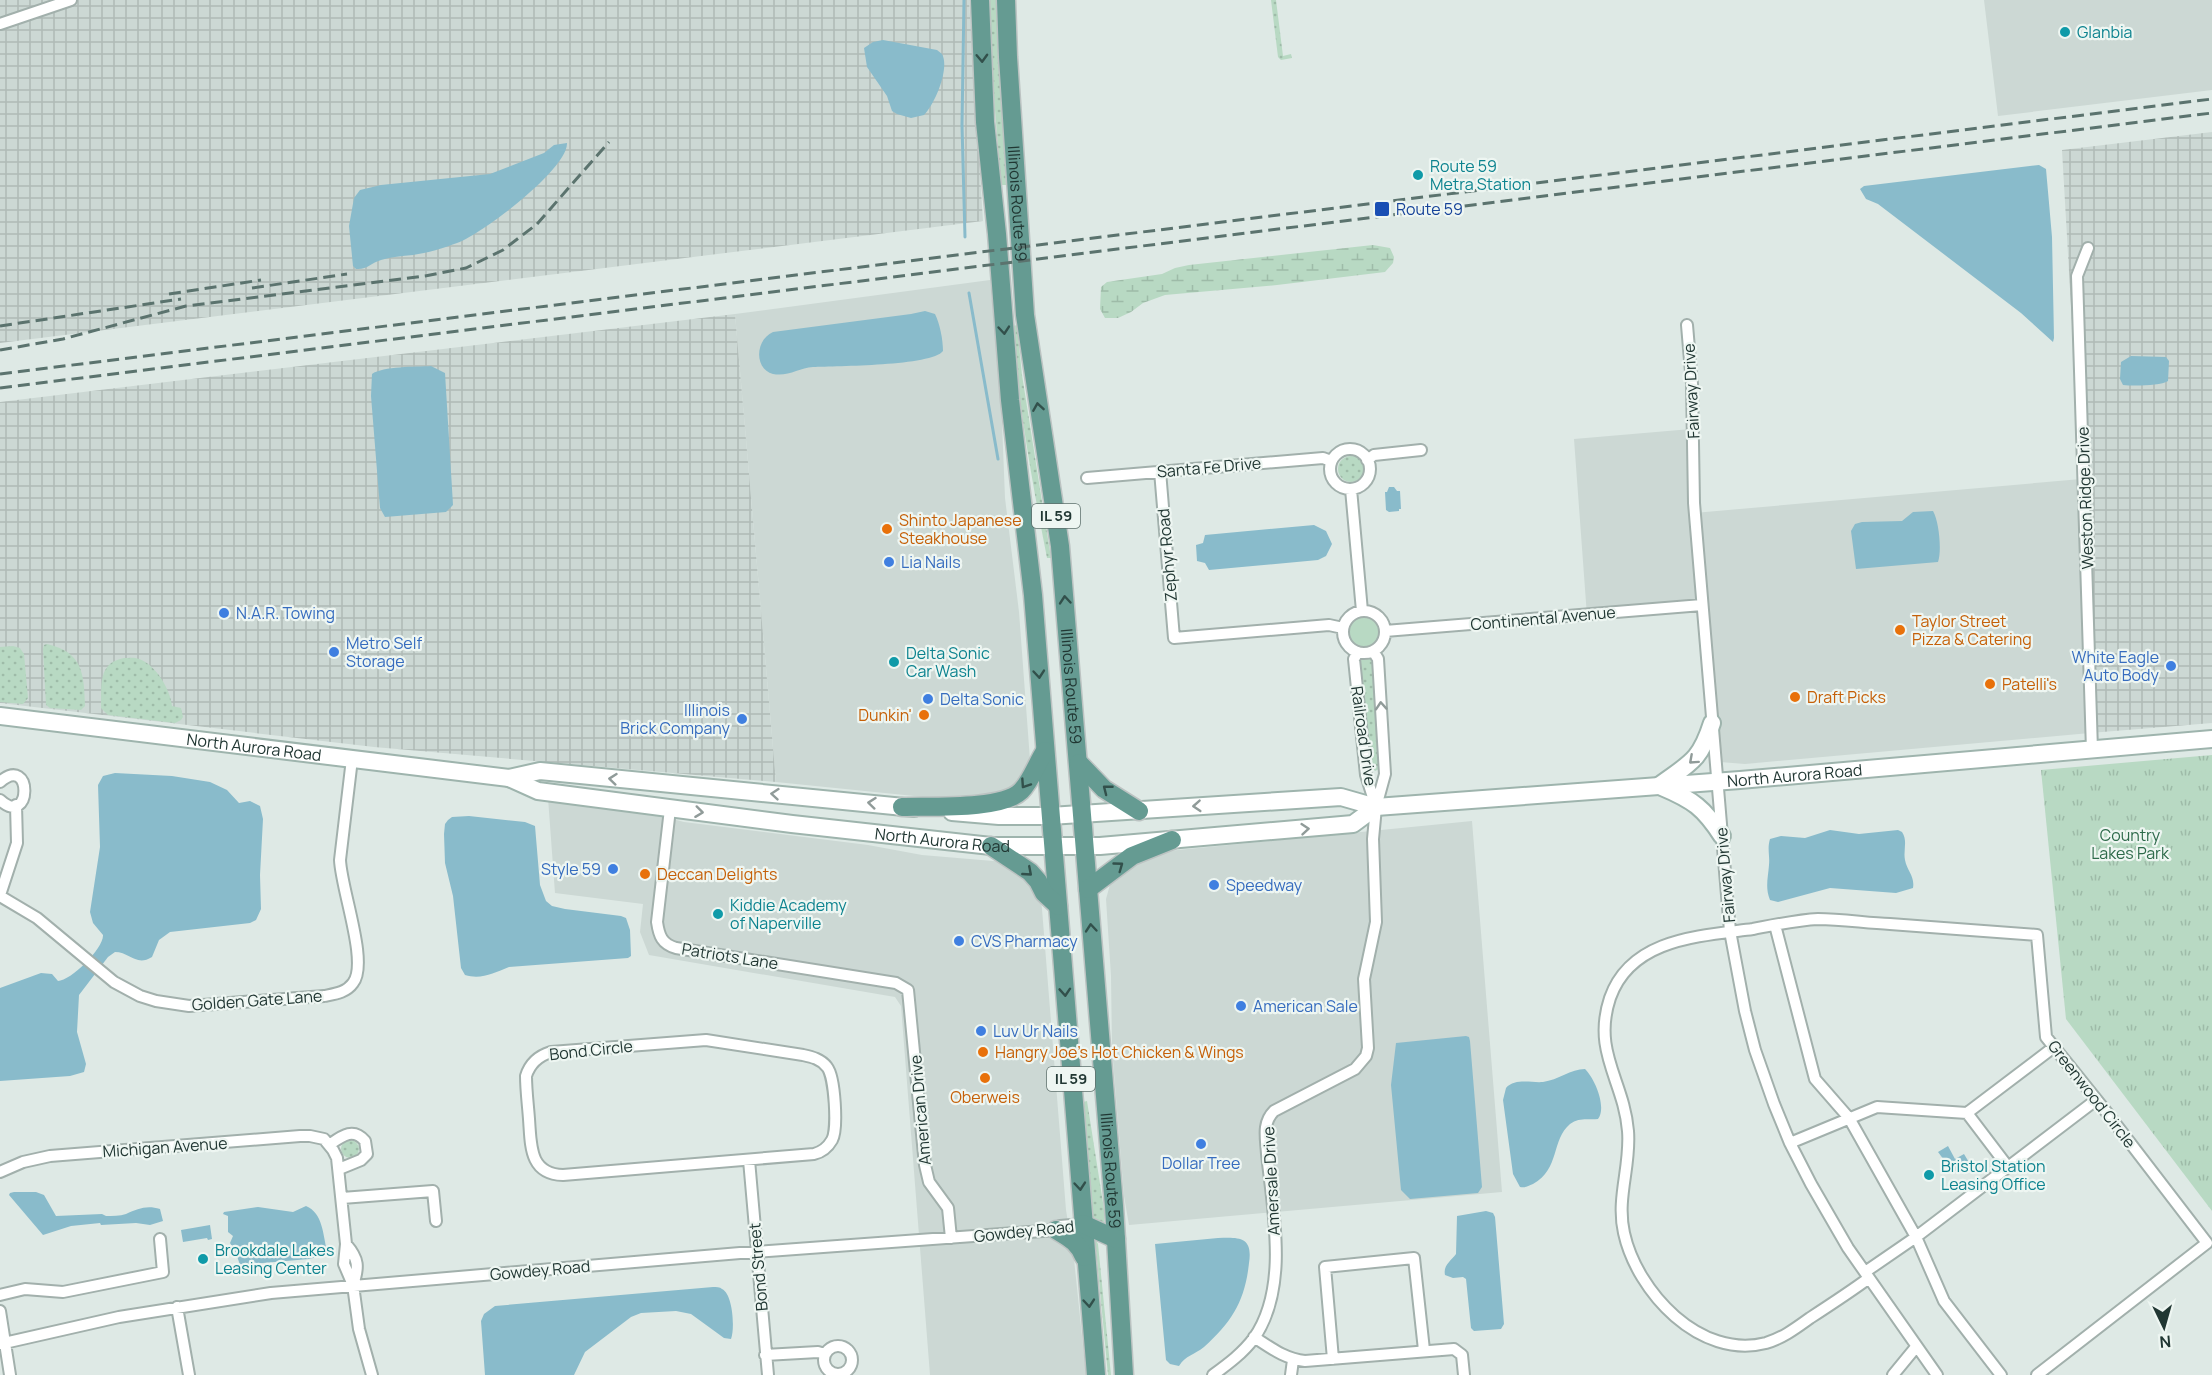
<svg xmlns="http://www.w3.org/2000/svg" width="2212" height="1375" font-family="Manrope,sans-serif">
<defs>
<pattern id="industrial-grid" width="8" height="8" patternUnits="userSpaceOnUse" patternTransform="scale(1.5)"><rect width="8" height="8" fill="#ccd8d4"/><path d="M0 4h8M4 0v8" fill="none" stroke="#afbab6"/></pattern>
<pattern id="grass-dots" width="8" height="8" patternUnits="userSpaceOnUse" patternTransform="scale(1.5)"><rect width="8" height="8" fill="#b8d9c3"/><path d="M2 2h.1M6 6h.1" fill="none" stroke="#9ebba8" stroke-width="1.8" stroke-linecap="round"/></pattern>
<pattern id="wetland-marsh" width="20" height="14" patternUnits="userSpaceOnUse" patternTransform="scale(1.5)"><rect width="20" height="14" fill="#b8d9c3"/><path d="M1 5h8M5 5V1M11 12h8M15 12V8" fill="none" stroke="#9ebba8"/></pattern>
<pattern id="park-tufts" width="24" height="20" patternUnits="userSpaceOnUse" patternTransform="scale(1.5)"><rect width="24" height="20" fill="#b8d9c3"/><path d="M3 7l-1-3M5 7V3M7 7l1-3M15 17l-1-3M17 17v-4M19 17l1-3" fill="none" stroke="#9ebba8"/></pattern>
</defs>
<rect width="100%" height="100%" fill="#dee9e5"/>
<path fill="#ccd8d4" d="M 1984,0 L 2212,0 L 2212,90 L 1998,116 Z
M 990,280 L 1001,398 L 1005,498 L 1019,612 L 1030,760 L 1024,780 L 1009,793 L 944,799 L 776,782 L 735,314 Z
M 1691,429 L 1694,513 L 2081,479 L 2090,733 L 1745,764 L 1720,762 L 1707,608 L 1587,616 L 1574,439 Z
M 548,798 L 650,813 L 684,822 L 868,845 L 922,855 L 1005,862 L 1023,872 L 1041,901 L 1042,909 L 1066,1210 L 1074,1259 L 1086,1375 L 930,1375 L 901,1006 L 895,997 L 649,955 L 640,932 L 643,904 L 555,893 Z
M 1472,821 L 1502,1192 L 1129,1225 L 1124,1196 L 1112,1048 L 1111,976 L 1106,899 L 1111,881 L 1116,872 L 1158,852 Z"/>
<path fill="url(#industrial-grid)" d="M 0,0 L 969,0 L 983,221 L 0,343 Z
M 2212,132 L 2212,723 L 2090,733 L 2081,479 L 2062,150 Z
M 735,314 L 776,782 L 374,747 L 0,703 L 0,402 Z"/>
<path fill="url(#grass-dots)" d="M 990,0 L 996,0 L 1006,185 L 1001,185 L 992,72 Z
M 1271,0 L 1276,0 L 1283,56 L 1291,54 L 1292,58 L 1281,60 L 1278,57 Z
M 1017,325 L 1022,375 L 1051,558 L 1047,558 C 1032,481 1018,405 1013,326 Z
M1338 469a13 13 0 1 1 26 0a13 13 0 1 1-26 0Z
M 47,644 C 83,652 84,674 85,706 L 81,710 L 50,708 L 46,705 L 43,649 L 44,645 Z
M 13,646 L 20,648 L 24,654 L 28,698 L 23,704 L 0,702 L 0,647 Z
M 124,658 C 129,658 134,657 139,659 C 156,665 170,689 172,706 L 181,708 L 183,717 L 181,720 L 175,723 L 108,715 L 101,708 C 102,686 97,663 124,658 Z
M 1373,658 L 1378,716 L 1379,769 L 1375,771 L 1372,767 L 1363,708 L 1360,660 Z
M 1087,1101 L 1104,1209 L 1104,1224 L 1093,1217 L 1083,1102 Z
M341 1149a9 9 0 1 1 18 0a9 9 0 1 1-18 0Z
M 1095,1238 L 1098,1244 L 1111,1375 L 1108,1375 Z"/>
<path fill="url(#wetland-marsh)" d="M 1373,245 L 1390,248 L 1394,257 L 1393,263 L 1385,272 L 1277,285 L 1165,295 L 1143,303 L 1131,312 L 1118,318 L 1105,318 L 1100,309 L 1101,287 L 1107,282 L 1162,274 L 1175,268 L 1189,265 Z"/>
<path fill="url(#park-tufts)" d="M 2212,755 L 2212,1211 L 2066,1019 L 2041,770 Z"/>
<path fill="#b8d9c3" d="M1347 633a16 16 0 1 1 32 0a16 16 0 1 1-32 0Z"/>
<path fill="#89bbcb" d="M 883,40 L 937,50 L 942,54 C 950,68 935,104 924,115 L 911,118 L 897,114 L 892,111 L 887,96 L 867,67 L 864,48 L 873,42 Z
M 567,143 C 568,169 482,234 457,243 C 444,248 427,253 413,255 C 402,256 391,257 381,260 C 371,263 367,270 356,269 L 353,266 L 349,226 L 354,198 L 360,190 L 381,185 L 490,174 L 544,153 L 554,145 Z
M 2039,165 L 2046,169 L 2052,237 L 2054,338 L 2053,342 L 2021,313 L 1878,204 L 1866,199 L 1860,189 L 1864,186 Z
M 925,311 L 935,314 C 940,324 943,340 943,351 C 932,366 836,366 813,367 C 799,368 788,377 773,374 C 754,369 755,340 773,332 L 911,314 Z
M 2131,356 L 2166,357 L 2169,361 L 2168,381 C 2160,386 2134,386 2123,385 L 2120,379 L 2121,362 Z
M 431,366 L 445,373 L 453,505 L 446,512 L 385,517 L 380,508 L 371,396 L 372,374 C 383,366 416,367 431,366 Z
M 1389,487 L 1394,487 L 1397,491 L 1400,491 L 1401,509 L 1399,509 L 1399,511 L 1389,512 L 1386,510 L 1385,492 L 1387,492 Z
M 1933,511 C 1939,521 1942,551 1938,562 L 1856,569 L 1851,531 L 1855,524 L 1862,522 L 1902,521 L 1913,512 Z
M 1314,525 L 1326,531 L 1332,544 L 1326,556 L 1318,560 L 1209,570 L 1205,563 L 1197,561 L 1196,545 L 1203,543 L 1205,535 Z
M 115,773 L 172,776 L 210,782 L 227,790 L 239,803 L 250,801 L 260,806 L 263,819 L 260,875 L 261,909 L 256,920 L 250,923 L 170,932 L 159,940 L 152,957 C 136,967 130,952 115,952 L 108,957 L 79,995 L 77,1032 L 86,1064 L 84,1072 L 70,1076 L 0,1081 L 0,988 L 41,973 L 52,974 L 58,981 C 71,981 104,948 103,935 L 93,923 L 90,912 L 100,847 L 98,785 L 103,776 Z
M 469,816 L 525,822 L 535,826 L 540,885 L 546,901 L 552,906 L 565,909 L 621,916 L 626,918 L 630,930 L 631,956 L 628,958 L 509,967 C 494,973 481,980 465,975 L 461,968 L 453,896 L 445,863 L 444,834 L 445,824 L 448,820 L 452,817 Z
M 1830,830 L 1859,834 L 1898,830 L 1902,832 C 1908,841 1903,850 1905,860 C 1907,871 1915,876 1913,888 L 1896,893 L 1830,888 L 1778,902 L 1770,900 C 1765,888 1768,878 1769,865 C 1770,855 1767,849 1770,839 L 1781,836 L 1805,838 Z
M 1466,1036 L 1469,1037 L 1470,1041 L 1482,1187 L 1478,1193 L 1410,1199 L 1401,1190 L 1391,1085 L 1396,1043 Z
M 1585,1069 C 1595,1079 1607,1107 1598,1119 C 1588,1120 1579,1117 1570,1124 C 1551,1140 1560,1169 1533,1184 C 1528,1186 1526,1188 1520,1187 L 1513,1174 L 1503,1100 L 1506,1088 C 1515,1078 1531,1083 1543,1082 C 1558,1080 1571,1069 1585,1069 Z
M 1948,1146 L 1955,1159 L 1964,1154 L 1970,1164 L 1953,1172 L 1938,1152 Z
M 14,1192 L 36,1192 L 44,1195 L 56,1216 L 102,1214 L 106,1216 C 112,1216 120,1216 126,1214 C 138,1209 146,1205 160,1209 L 163,1221 L 150,1225 L 136,1223 L 101,1225 L 100,1223 L 71,1226 L 43,1235 L 9,1195 L 10,1193 Z
M 306,1206 C 323,1213 323,1235 327,1251 L 325,1255 L 309,1259 L 240,1265 L 236,1253 L 230,1243 L 233,1236 L 228,1232 L 228,1216 L 223,1214 L 224,1212 L 258,1207 L 293,1212 Z
M 1486,1211 L 1493,1213 L 1495,1217 L 1504,1324 L 1501,1329 L 1474,1331 L 1471,1328 L 1466,1279 L 1463,1277 L 1453,1278 L 1445,1275 C 1443,1265 1451,1261 1456,1254 L 1457,1216 Z
M 210,1225 L 212,1239 L 208,1240 L 207,1238 L 183,1242 L 181,1230 Z
M 1218,1238 C 1240,1237 1253,1237 1249,1263 C 1245,1301 1232,1322 1204,1347 C 1194,1355 1186,1355 1179,1366 L 1170,1364 L 1166,1360 L 1155,1244 Z
M 713,1287 C 716,1287 720,1287 722,1289 C 733,1294 735,1329 731,1339 L 724,1338 L 691,1314 L 676,1311 L 641,1313 L 631,1317 L 585,1352 L 574,1375 L 485,1375 L 481,1321 L 484,1314 L 495,1306 Z"/>
<g fill="none" stroke-linecap="round" stroke-linejoin="round">
<path stroke="#89bbcb" stroke-width="3" d="M 964,0 L 962,125 L 965,237
M 969,293 L 998,459"/>
<defs>
<path id="minor" d="M 0,24 L 71,0
M 2088,248 L 2077,276 L 2092,750
M 1687,325 L 1692,384 L 1694,503 L 1730,931 L 1745,1011 L 1755,1050 L 1774,1104 L 1790,1143 L 1811,1184 L 1848,1248 L 1937,1375
M1330 469a20 20 0 1 1 40 0a20 20 0 1 1-40 0Z
M 1367,460 L 1374,455 L 1421,450
M 1160,471 L 1174,638 L 1329,625 L 1343,628
M 1087,478 L 1323,458 L 1331,461
M 1351,489 L 1362,611
M1343 632a21 21 0 1 1 42 0a21 21 0 1 1-42 0Z
M 1385,631 L 1702,605
M 1358,652 L 1354,659 L 1366,775 L 1376,807
M 0,782 C 33,753 32,829 0,800
M 670,809 L 657,922 C 659,936 662,944 676,948 L 896,983 L 908,990 L 925,1165 L 929,1182 L 948,1208 L 951,1238
M 0,895 L 17,843 L 16,805
M 0,896 L 37,918 L 114,982 L 140,996 L 156,1001 L 189,1006 L 324,996 C 334,994 346,993 353,983 C 369,963 341,889 340,860 L 352,759
M 1775,925 L 1815,1079 L 1849,1118 L 1916,1237 L 1944,1301 L 2001,1375
M 706,1040 L 803,1055 C 812,1057 821,1059 827,1067 C 835,1077 838,1129 832,1140 C 828,1147 822,1152 814,1154 L 563,1175 C 529,1174 531,1145 529,1119 C 528,1105 526,1090 526,1076 C 530,1063 538,1056 551,1052 Z
M 1967,1113 L 2008,1167
M 1790,1143 L 1877,1107 L 1967,1113 L 2054,1047
M 329,1145 C 342,1136 353,1127 365,1141 L 367,1154 L 361,1160 L 339,1169
M 749,1160 L 768,1375
M 0,1172 L 23,1162 L 50,1156 L 300,1136 L 310,1136 L 324,1139 L 333,1150 L 337,1158 L 346,1244 L 344,1264 L 353,1285 L 359,1329 L 372,1375
M 342,1198 L 433,1191 L 436,1221
M 346,1244 C 359,1259 359,1267 353,1285
M 1865,1272 L 1916,1237 L 2096,1100
M 1869,1278 C 1850,1292 1830,1305 1810,1318 C 1796,1328 1783,1338 1766,1343 C 1700,1360 1637,1292 1624,1233 C 1616,1198 1631,1166 1628,1131 C 1624,1081 1592,1052 1610,998 C 1631,938 1700,936 1753,929 C 1774,925 1797,920 1818,919 C 1842,919 1866,923 1890,924 C 1939,928 1988,931 2037,935 L 2046,1037 L 2108,1114 L 2207,1243 L 2037,1375
M 0,1295 L 25,1289 L 63,1292 L 163,1272 L 160,1239
M 177,1307 L 189,1375
M 0,1311 L 10,1375
M 1254,1337 C 1271,1348 1285,1359 1305,1361 L 1454,1349 L 1462,1355 L 1464,1375
M 0,1344 L 119,1317 L 271,1293 L 740,1253 L 1056,1230 L 1060,1226 L 1083,1224
M824 1360a14 14 0 1 1 28 0a14 14 0 1 1-28 0Z
M 765,1355 L 818,1352 L 825,1354
M 1333,1359 L 1325,1267 L 1414,1258 L 1424,1350
M 1213,1375 C 1228,1364 1243,1353 1254,1338 C 1289,1288 1273,1211 1267,1154 C 1266,1138 1262,1123 1274,1111 L 1355,1069 L 1366,1056 L 1368,1048 L 1364,979 L 1376,922 L 1373,839 L 1376,807 L 1385,774 L 1378,659 L 1373,651
M 1291,1375 L 1293,1360
M 1893,1375 L 1916,1347"/>
<g id="secondary">
<path id="s1" d="M 0,716 L 509,778 L 538,791 L 792,824 L 991,846 L 1100,846 L 1353,824 L 1376,807"/>
<path d="M 509,778 L 540,771 L 914,808"/>
<path d="M 1660,785 C 1690,763 1700,761 1712,723"/>
<path d="M 1662,787 C 1693,800 1704,808 1722,836"/>
<path id="s2" d="M 952,812 L 999,816 L 1050,816 L 1341,797 L 1376,807 L 1740,780 L 2212,739"/>
</g>
<g id="primary">
<path d="M 980,0 L 985,122 L 997,234 L 1010,400 L 1033,595 L 1096,1375"/>
<path id="s3" d="M 1006,0 L 1008,57 L 1025,315 L 1060,546 L 1114,1206 L 1124,1375"/>
<path d="M 1079,763 L 1104,789 L 1139,811"/>
<path d="M 902,807 C 930,806 1002,810 1021,791 C 1031,781 1037,763 1045,751"/>
<path d="M 991,846 L 1030,872 L 1038,881 L 1044,893 L 1058,906"/>
<path d="M 1088,889 L 1132,856 L 1172,840"/>
<path d="M 1083,1224 L 1116,1239"/>
<path d="M 1056,1230 C 1069,1238 1078,1242 1084,1257"/>
</g>
</defs>
<use href="#minor" stroke="#a2b0ac" stroke-width="14"/>
<use href="#secondary" stroke="#9eb4ad" stroke-width="20"/>
<use href="#primary" stroke="#bcc3c2" stroke-width="21"/>
<use href="#minor" stroke="#fff" stroke-width="10"/>
<use href="#secondary" stroke="#fff" stroke-width="16"/>
<use href="#primary" stroke="#659b92" stroke-width="18"/>
<path stroke="#5b736e" stroke-width="3" stroke-dasharray="12 6" stroke-linecap="butt" d="M 252,288 L 347,274
M 169,294 L 261,280
M 0,326 L 181,299
M 0,350 L 63,339 L 186,306 L 425,276 L 466,268 L 503,250 L 537,224 L 609,142
M 0,374 L 2212,99
M 0,388 L 2212,113"/>
</g>
<defs><path id="oneway-chevron" d="M-2-3.5L2.5 0L-2 3.5" fill="none" stroke-width="1.6" stroke-linecap="round" stroke-linejoin="round" transform="scale(1.5)"/></defs>
<g stroke="#32504b">
<use href="#oneway-chevron" transform="translate(982 58) rotate(88)"/>
<use href="#oneway-chevron" transform="translate(1004 330) rotate(85)"/>
<use href="#oneway-chevron" transform="translate(1038 407) rotate(-99)"/>
<use href="#oneway-chevron" transform="translate(1065 600) rotate(-95)"/>
<use href="#oneway-chevron" transform="translate(1039 674) rotate(85)"/>
<use href="#oneway-chevron" transform="translate(1025 784) rotate(124)"/>
<use href="#oneway-chevron" transform="translate(1107 789) rotate(-142)"/>
<use href="#oneway-chevron" transform="translate(1119 866) rotate(-36)"/>
<use href="#oneway-chevron" transform="translate(1028 872) rotate(41)"/>
<use href="#oneway-chevron" transform="translate(1091 928) rotate(-95)"/>
<use href="#oneway-chevron" transform="translate(1065 992) rotate(86)"/>
<use href="#oneway-chevron" transform="translate(1080 1186) rotate(85)"/>
<use href="#oneway-chevron" transform="translate(1089 1303) rotate(85)"/>
</g>
<g stroke="#909b99">
<use href="#oneway-chevron" transform="translate(1381 706) rotate(-94)"/>
<use href="#oneway-chevron" transform="translate(1693 760) rotate(138)"/>
<use href="#oneway-chevron" transform="translate(613 779) rotate(-174)"/>
<use href="#oneway-chevron" transform="translate(775 794) rotate(-175)"/>
<use href="#oneway-chevron" transform="translate(872 803) rotate(-174)"/>
<use href="#oneway-chevron" transform="translate(1197 806) rotate(176)"/>
<use href="#oneway-chevron" transform="translate(699 812) rotate(7)"/>
<use href="#oneway-chevron" transform="translate(1305 829) rotate(-5)"/>
</g>
<g fill="#0f9aa8" stroke="#eef6f2" stroke-width="2">
<circle cx="2065" cy="32" r="6"/>
<circle cx="1418" cy="175" r="6"/>
<circle cx="894" cy="662" r="6"/>
<circle cx="718" cy="914" r="6"/>
<circle cx="1929" cy="1175" r="6"/>
<circle cx="203" cy="1259" r="6"/>
</g>
<rect fill="#1a4fb4" stroke="#eef6f2" stroke-width="2" x="1374" y="201" width="16" height="16" rx="3"/>
<g fill="#e8710a" stroke="#eef6f2" stroke-width="2">
<circle cx="887" cy="529" r="6"/>
<circle cx="1900" cy="630" r="6"/>
<circle cx="1990" cy="684" r="6"/>
<circle cx="1795" cy="697" r="6"/>
<circle cx="924" cy="715" r="6"/>
<circle cx="645" cy="874" r="6"/>
<circle cx="983" cy="1052" r="6"/>
<circle cx="985" cy="1078" r="6"/>
</g>
<g fill="#3f7fe0" stroke="#eef6f2" stroke-width="2">
<circle cx="889" cy="562" r="6"/>
<circle cx="224" cy="613" r="6"/>
<circle cx="334" cy="652" r="6"/>
<circle cx="2171" cy="666" r="6"/>
<circle cx="928" cy="699" r="6"/>
<circle cx="742" cy="719" r="6"/>
<circle cx="613" cy="869" r="6"/>
<circle cx="1214" cy="885" r="6"/>
<circle cx="959" cy="941" r="6"/>
<circle cx="1241" cy="1006" r="6"/>
<circle cx="981" cy="1031" r="6"/>
<circle cx="1201" cy="1144" r="6"/>
</g>
<g text-anchor="middle" stroke-width="4.5" stroke-linejoin="round" paint-order="stroke">
<g fill="#eef6f2" stroke="#5e706c" stroke-width="1.5">
<rect x="1032" y="504" width="48" height="24" rx="4.5"/>
<rect x="1047" y="1067" width="48" height="24" rx="4.5"/>
</g>
<g font-size="15" font-weight="bold" fill="#213733">
<text x="1056" y="521">IL 59</text>
<text x="1071" y="1084">IL 59</text>
</g>
<g font-size="16" fill="#0d838f" stroke="#eef6f2" text-anchor="start">
<text x="2077" y="38">Glanbia</text>
<text x="1430" y="172">Route 59<tspan x="1430" dy="18">Metra Station</tspan></text>
<text x="906" y="659">Delta Sonic<tspan x="906" dy="18">Car Wash</tspan></text>
<text x="730" y="911">Kiddie Academy<tspan x="730" dy="18">of Naperville</tspan></text>
<text x="1941" y="1172">Bristol Station<tspan x="1941" dy="18">Leasing Office</tspan></text>
<text x="215" y="1256">Brookdale Lakes<tspan x="215" dy="18">Leasing Center</tspan></text>
</g>
<g font-size="16" fill="#213733" stroke="#eef6f2">
<text dy="6" stroke="none"><textPath href="#s3" startOffset="204">Illinois Route 59</textPath></text>
<text transform="translate(1691 391) rotate(-93)" y="6">Fairway Drive</text>
<text transform="translate(1209 467) rotate(-5)" y="6">Santa Fe Drive</text>
<text transform="translate(2085 498) rotate(-92)" y="6">Weston Ridge Drive</text>
<text transform="translate(1167 555) rotate(-95)" y="6">Zephyr Road</text>
<text transform="translate(1543 618) rotate(-5)" y="6">Continental Avenue</text>
<text dy="6" stroke="none"><textPath href="#s3" startOffset="690">Illinois Route 59</textPath></text>
<text transform="translate(1364 736) rotate(82)" y="6">Railroad Drive</text>
<text dy="6" stroke="none"><textPath href="#s1" startOffset="256">North Aurora Road</textPath></text>
<text dy="6" stroke="none"><textPath href="#s2" startOffset="846">North Aurora Road</textPath></text>
<text dy="6" stroke="none"><textPath href="#s1" startOffset="952">North Aurora Road</textPath></text>
<text transform="translate(1725 875) rotate(-95)" y="6">Fairway Drive</text>
<text transform="translate(730 956) rotate(9)" y="6">Patriots Lane</text>
<text transform="translate(257 1000) rotate(-4)" y="6">Golden Gate Lane</text>
<text transform="translate(591 1050) rotate(-6)" y="6">Bond Circle</text>
<text transform="translate(2092 1094) rotate(52)" y="6">Greenwood Circle</text>
<text transform="translate(920 1110) rotate(-95)" y="6">American Drive</text>
<text transform="translate(165 1147) rotate(-4)" y="6">Michigan Avenue</text>
<text dy="6" stroke="none"><textPath href="#s3" startOffset="1176">Illinois Route 59</textPath></text>
<text transform="translate(1271 1181) rotate(-93)" y="6">Amersale Drive</text>
<text transform="translate(1024 1231) rotate(-6)" y="6">Gowdey Road</text>
<text transform="translate(758 1267) rotate(-95)" y="6">Bond Street</text>
<text transform="translate(540 1270) rotate(-5)" y="6">Gowdey Road</text>
</g>
<g font-size="16" fill="#164399" stroke="#eef6f2" text-anchor="start">
<text x="1396" y="215">Route 59</text>
</g>
<g font-size="16" fill="#c56008" stroke="#eef6f2" text-anchor="start">
<text x="899" y="526">Shinto Japanese<tspan x="899" dy="18">Steakhouse</tspan></text>
<text x="1912" y="627">Taylor Street<tspan x="1912" dy="18">Pizza &amp; Catering</tspan></text>
<text x="2002" y="690">Patelli's</text>
<text x="1807" y="703">Draft Picks</text>
<text x="912" y="721" text-anchor="end">Dunkin'</text>
<text x="657" y="880">Deccan Delights</text>
<text x="995" y="1058">Hangry Joe's Hot Chicken &amp; Wings</text>
<text x="985" y="1103" text-anchor="middle">Oberweis</text>
</g>
<g font-size="16" fill="#366cbe" stroke="#eef6f2" text-anchor="start">
<text x="901" y="568">Lia Nails</text>
<text x="236" y="619">N.A.R. Towing</text>
<text x="346" y="649">Metro Self<tspan x="346" dy="18">Storage</tspan></text>
<text x="2159" y="663" text-anchor="end">White Eagle<tspan x="2159" dy="18">Auto Body</tspan></text>
<text x="940" y="705">Delta Sonic</text>
<text x="730" y="716" text-anchor="end">Illinois<tspan x="730" dy="18">Brick Company</tspan></text>
<text x="601" y="875" text-anchor="end">Style 59</text>
<text x="1226" y="891">Speedway</text>
<text x="971" y="947">CVS Pharmacy</text>
<text x="1253" y="1012">American Sale</text>
<text x="993" y="1037">Luv Ur Nails</text>
<text x="1201" y="1169" text-anchor="middle">Dollar Tree</text>
</g>
<g font-size="16" fill="#2e6b4b" stroke="#eef6f2">
<text x="2130" y="841">Country<tspan x="2130" dy="18">Lakes Park</tspan></text>
</g>
</g>
<g transform="translate(2164 1327) rotate(175)" stroke="#eef6f2" stroke-width="4.5" paint-order="stroke">
<path d="M0-4.5L10 22L0 15L-10 22Z" fill="#213733"/>
<text y="-9" font-size="16" font-weight="bold" text-anchor="middle" fill="#213733">N</text>
</g>
</svg>
